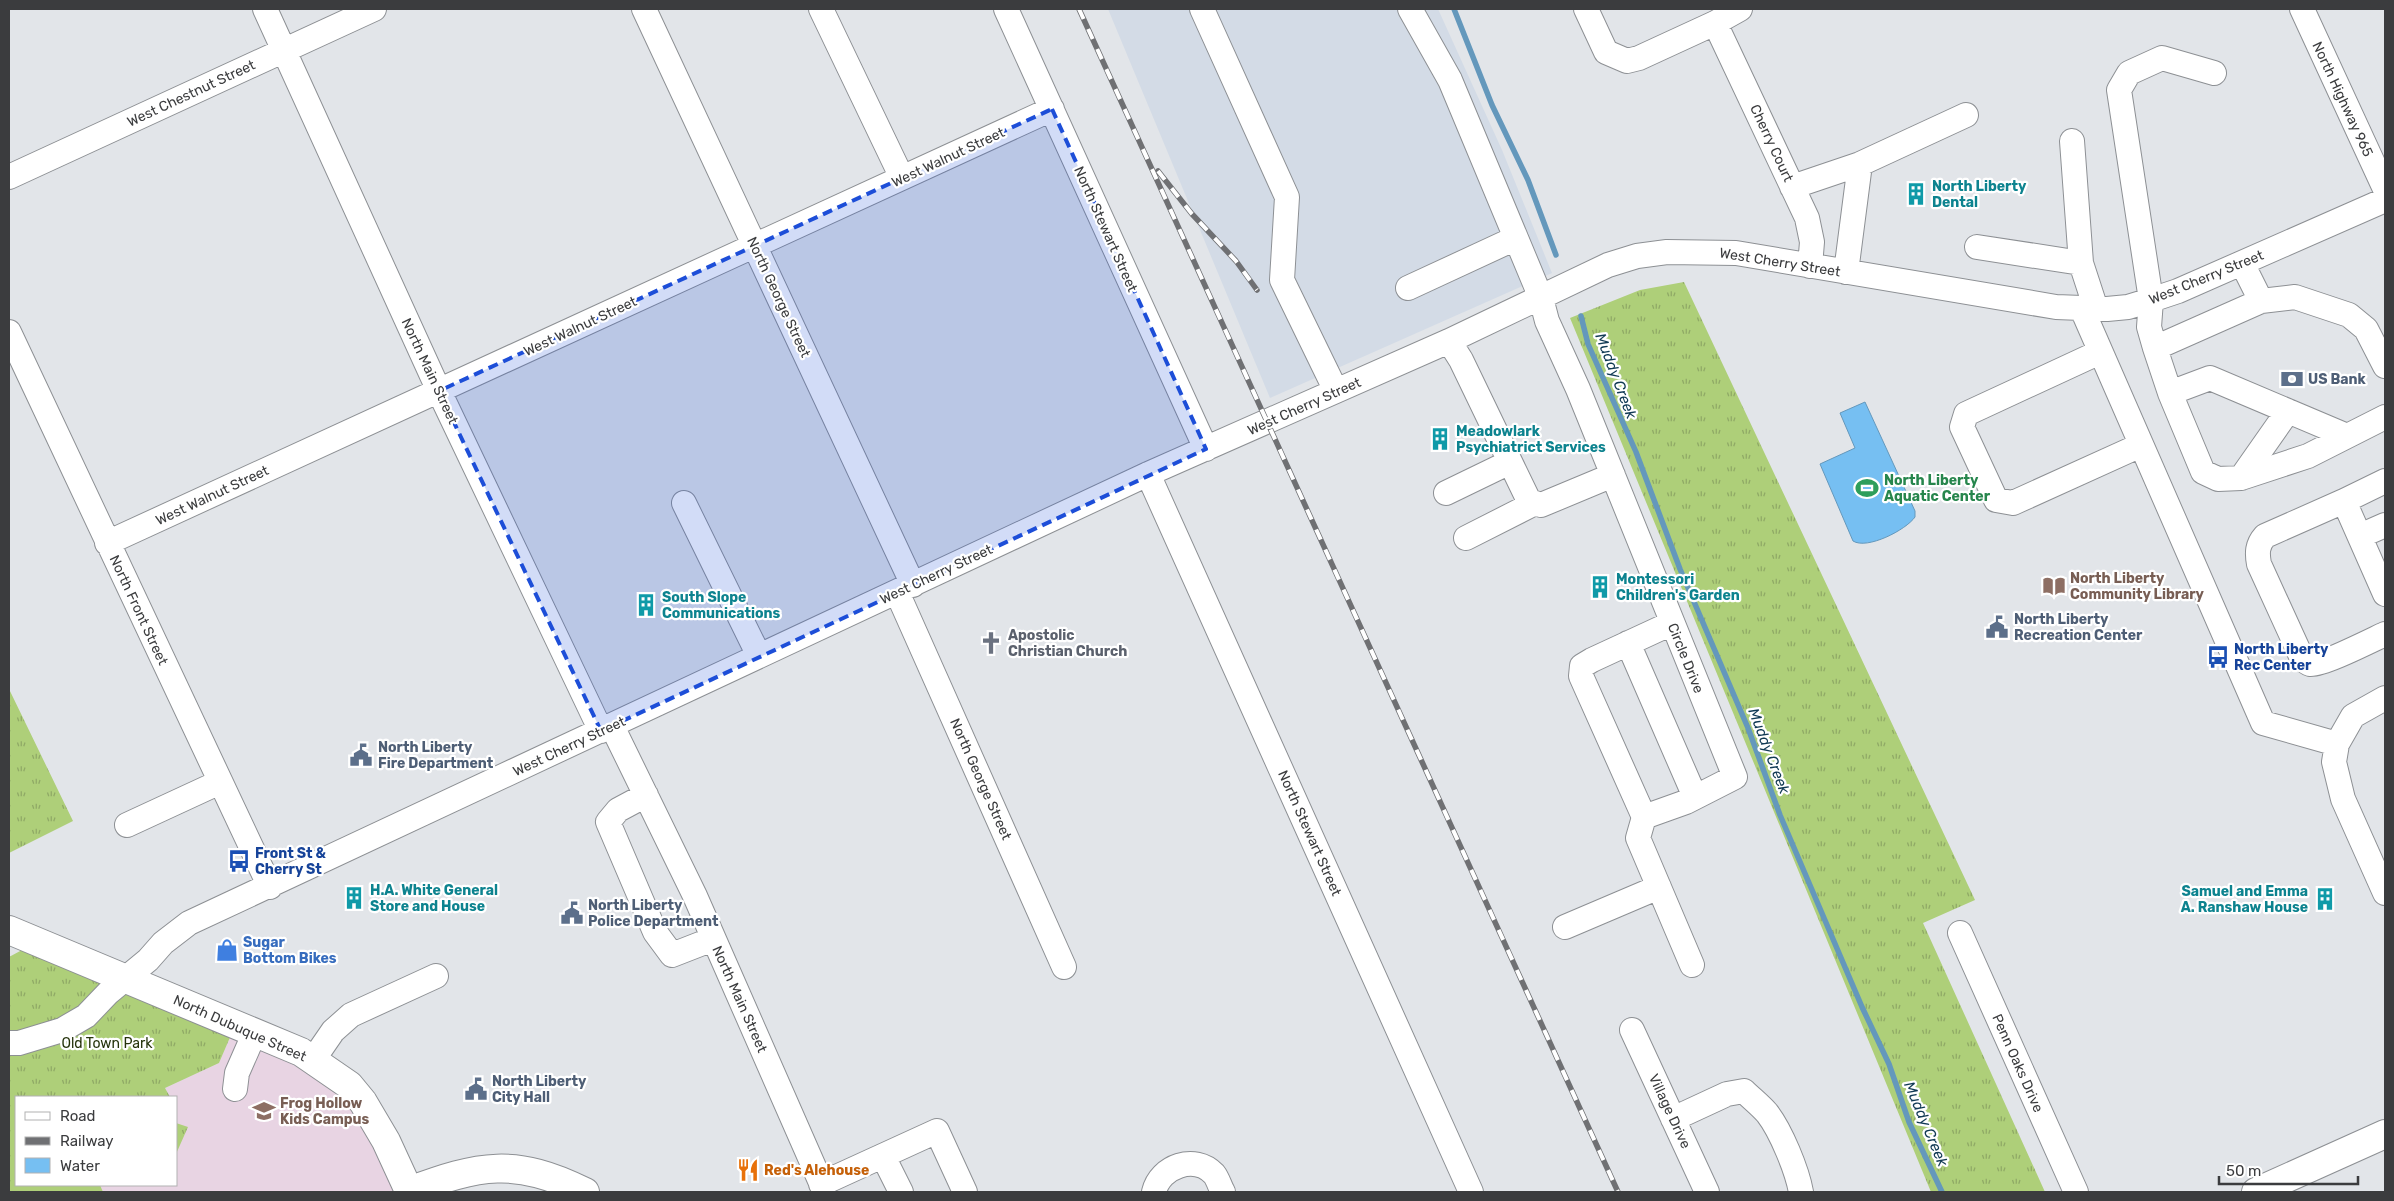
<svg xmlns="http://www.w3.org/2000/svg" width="2394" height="1201" font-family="Rubik,sans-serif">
<defs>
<pattern id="grass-tufts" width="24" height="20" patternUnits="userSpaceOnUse" patternTransform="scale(1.25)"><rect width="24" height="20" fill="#aecf79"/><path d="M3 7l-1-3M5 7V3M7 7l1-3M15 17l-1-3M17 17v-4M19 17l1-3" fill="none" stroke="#8fa965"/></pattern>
</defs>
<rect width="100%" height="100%" fill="#e2e5e9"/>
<path fill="#d3dbe6" d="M 1108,9 L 1438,9 L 1502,150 L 1552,273 L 1270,398 Z"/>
<path fill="#e8d4e3" d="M 231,1035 L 273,1051 L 320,1078 L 342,1099 L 361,1123 L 375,1146 L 396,1192 L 103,1192 L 100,1185 L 176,1185 L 176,1097 L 170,1097 L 165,1088 L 219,1063 Z"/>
<path fill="url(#grass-tufts)" d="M 1684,282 L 1975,900 L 1923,923 L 2045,1192 L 1931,1192 L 1570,318 L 1640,290 Z
M 9,689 L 73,821 L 9,853 Z
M 22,950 L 231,1035 L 219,1063 L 165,1088 L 170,1097 L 16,1097 L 16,1185 L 100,1185 L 103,1192 L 9,1192 L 9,957 Z
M 176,1123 L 188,1127 L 176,1154 Z"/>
<path fill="#76bff2" stroke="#6498bc" d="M 1865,402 L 1915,511 L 1915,517 C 1906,530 1867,550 1853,541 L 1820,464 L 1855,448 L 1840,413 Z"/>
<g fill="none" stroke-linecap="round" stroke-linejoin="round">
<path stroke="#6498bc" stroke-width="5.5" d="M 1454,9 L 1492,105 L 1528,180 L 1556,255
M 1581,316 L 1588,344 L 1636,452 L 1680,569 L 1748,728 L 1780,815 L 1862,1007 L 1889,1064 L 1909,1122 L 1942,1192"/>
<defs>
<path id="minor" d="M 265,9 L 439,391 L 601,731
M 644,9 L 913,585
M 821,9 L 902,178
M 1006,9 L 1206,449
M 1202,9 L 1287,197 L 1282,280 L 1336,391
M 1410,9 L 1450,80 L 1541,298 L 1547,321 L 1578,389 L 1735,777 L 1686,802 L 1644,817 L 1638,838 L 1692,965
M 1586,9 L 1606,52 L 1627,61 L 1639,58 L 1715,23 L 1740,9
M 2302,9 L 2385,189
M 1715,23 L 1807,218 L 1812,242 L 1810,266
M 2214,73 L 2162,58 L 2129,73 L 2119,90 L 2151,300 L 2149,327 L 2155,348 L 2170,393 L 2203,472 L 2218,479 L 2241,478 L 2308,456 L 2385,417
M 2072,141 L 2081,263 L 2096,309
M 9,177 L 374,9
M 1792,187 L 1860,164
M 1977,247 L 2081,263
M 2242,263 L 2261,301
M 1846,272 L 1860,164 L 1966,115
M 1408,288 L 1516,238
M 2082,309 L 2263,723 L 2337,744
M 9,332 L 270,887
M 1449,341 L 1461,360 L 1529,501 L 1541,505 L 1613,475
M 2155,348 L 2261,301 L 2295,297 L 2349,315 L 2366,329 L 2385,366
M 2100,352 L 1966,414 L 1962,427 L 1996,500 L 2013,503 L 2141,445
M 2170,393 L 2210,378 L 2347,436
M 1148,474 L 1471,1192
M 2241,478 L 2288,411
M 1446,493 L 1510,462
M 2344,501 L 2385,481
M 684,503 L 759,656
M 2360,536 L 2385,525
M 1466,538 L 1535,503
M 107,543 L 1052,109
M 897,592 L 1064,967
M 2385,594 L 2344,501 L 2265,536 C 2257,545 2257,553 2259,564 L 2301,656 C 2304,659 2306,663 2310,664 C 2321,666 2372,640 2385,634
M 1628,643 L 1695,797
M 2385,698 L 2353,716 L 2337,744 L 2334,762 L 2343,799 L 2385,893
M 612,726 L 695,896 L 825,1192
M 646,795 L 618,810 L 608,822 L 655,932 L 672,955 L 713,939
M 1644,817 L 1581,676 L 1582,666 L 1592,660 L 1672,623
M 127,825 L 220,782
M 1565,927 L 1659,887
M 1960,933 L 2076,1192
M 1632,1030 L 1707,1192
M 9,1043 L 19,1043 L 62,1030 L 86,1016 L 108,993 L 148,960 L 163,943 L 189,923 L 1148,474 L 1449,341 L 1608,265 L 1637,256 L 1667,252 L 1736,253 L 2056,307 L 2107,309 L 2128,307 L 2151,300 L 2178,291 L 2385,200
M 313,1060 L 333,1031 L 351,1015 L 436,976
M 235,1089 L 237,1073 L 255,1032
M 1673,1119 L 1727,1094 L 1744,1091 C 1751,1098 1760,1105 1767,1113 C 1781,1131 1797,1170 1801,1192
M 883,1156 L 901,1192
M 821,1184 L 937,1131 L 965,1192
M 1154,1192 C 1160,1166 1195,1154 1214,1174 C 1218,1179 1220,1187 1223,1192"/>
<path id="major" d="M 9,930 L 301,1052 L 349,1085 L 363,1102 L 386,1141 L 409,1191 C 479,1165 515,1157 585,1192
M 2256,1192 L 2385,1134"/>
</defs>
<use href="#minor" stroke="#8d9094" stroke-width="26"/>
<use href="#major" stroke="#8d9094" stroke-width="30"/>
<use href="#minor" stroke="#fff" stroke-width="24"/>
<use href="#major" stroke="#fff" stroke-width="28"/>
<defs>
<path id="rail" d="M 1079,9 L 1618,1192
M 1158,171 L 1192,214 L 1236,261 L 1257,290"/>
</defs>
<use href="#rail" stroke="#6f7073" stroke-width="5.5"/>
<use href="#rail" stroke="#fff" stroke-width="4" stroke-dasharray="11" stroke-linecap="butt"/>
</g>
<path fill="#1d4ed8" fill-opacity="0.2" stroke="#1d4ed8" stroke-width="4" stroke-dasharray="10 6" stroke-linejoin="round" d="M 1052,109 L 1206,449 L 601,731 L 439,391 Z"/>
<defs>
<symbol id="building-bare" viewBox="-9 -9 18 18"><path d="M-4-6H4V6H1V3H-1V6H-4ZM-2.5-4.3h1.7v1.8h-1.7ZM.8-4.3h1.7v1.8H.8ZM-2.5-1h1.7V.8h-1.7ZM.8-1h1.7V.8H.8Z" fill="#0f9aa8" stroke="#fff" stroke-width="2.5" paint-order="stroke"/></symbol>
<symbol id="bank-bare" viewBox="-9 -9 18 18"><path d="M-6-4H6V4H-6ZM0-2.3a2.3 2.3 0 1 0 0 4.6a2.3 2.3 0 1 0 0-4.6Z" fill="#5c6f8a" stroke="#fff" stroke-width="2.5" paint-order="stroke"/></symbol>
<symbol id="stadium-bare" viewBox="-9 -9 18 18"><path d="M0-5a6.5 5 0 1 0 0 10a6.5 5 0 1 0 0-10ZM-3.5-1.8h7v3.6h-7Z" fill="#2e9e5b" stroke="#fff" stroke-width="2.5" paint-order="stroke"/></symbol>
<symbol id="library-bare" viewBox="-9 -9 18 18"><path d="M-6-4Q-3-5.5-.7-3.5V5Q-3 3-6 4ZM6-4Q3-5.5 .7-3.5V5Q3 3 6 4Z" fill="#8d6e63" stroke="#fff" stroke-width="2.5" paint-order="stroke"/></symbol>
<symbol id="civic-bare" viewBox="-9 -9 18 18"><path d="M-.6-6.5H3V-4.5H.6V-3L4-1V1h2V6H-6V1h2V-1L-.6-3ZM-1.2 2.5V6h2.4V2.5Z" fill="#5c6f8a" stroke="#fff" stroke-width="2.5" paint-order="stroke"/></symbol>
<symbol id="church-bare" viewBox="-9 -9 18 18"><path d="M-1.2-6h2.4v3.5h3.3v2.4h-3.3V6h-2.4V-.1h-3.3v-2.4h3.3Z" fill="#6b7280" stroke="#fff" stroke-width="2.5" paint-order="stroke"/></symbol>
<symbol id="bus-bare" viewBox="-9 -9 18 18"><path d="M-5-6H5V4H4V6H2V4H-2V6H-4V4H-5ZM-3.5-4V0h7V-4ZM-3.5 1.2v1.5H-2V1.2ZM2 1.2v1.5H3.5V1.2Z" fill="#1a4fb4" stroke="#fff" stroke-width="2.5" paint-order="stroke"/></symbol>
<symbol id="shop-bare" viewBox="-9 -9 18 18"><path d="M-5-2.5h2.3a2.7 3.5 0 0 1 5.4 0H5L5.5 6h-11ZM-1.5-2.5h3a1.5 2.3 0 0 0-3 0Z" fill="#3f7fe0" stroke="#fff" stroke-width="2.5" paint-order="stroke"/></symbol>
<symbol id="school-bare" viewBox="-9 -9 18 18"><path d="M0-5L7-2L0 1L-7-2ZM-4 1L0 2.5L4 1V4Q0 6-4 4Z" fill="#8d6e63" stroke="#fff" stroke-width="2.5" paint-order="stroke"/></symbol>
<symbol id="restaurant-bare" viewBox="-9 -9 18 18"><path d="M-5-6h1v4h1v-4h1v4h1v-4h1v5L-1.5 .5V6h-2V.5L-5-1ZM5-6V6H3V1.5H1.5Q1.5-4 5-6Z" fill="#e8710a" stroke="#fff" stroke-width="2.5" paint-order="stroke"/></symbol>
</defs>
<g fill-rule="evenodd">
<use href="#building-bare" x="1900" y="178" width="32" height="32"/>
<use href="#bank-bare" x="2276" y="363" width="32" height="32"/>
<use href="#building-bare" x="1424" y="423" width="32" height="32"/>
<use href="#stadium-bare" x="1851" y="472" width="32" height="32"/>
<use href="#library-bare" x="2038" y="570" width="32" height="32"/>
<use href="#building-bare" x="1584" y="571" width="32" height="32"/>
<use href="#building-bare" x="630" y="589" width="32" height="32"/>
<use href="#civic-bare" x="1981" y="611" width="32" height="32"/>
<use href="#church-bare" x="975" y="627" width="32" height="32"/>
<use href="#bus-bare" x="2202" y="641" width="32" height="32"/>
<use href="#civic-bare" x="345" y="739" width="32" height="32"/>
<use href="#bus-bare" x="223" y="845" width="32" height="32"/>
<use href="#building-bare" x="338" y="882" width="32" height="32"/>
<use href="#building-bare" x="2309" y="883" width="32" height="32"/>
<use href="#civic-bare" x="556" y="897" width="32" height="32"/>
<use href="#shop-bare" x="211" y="934" width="32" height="32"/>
<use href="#civic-bare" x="460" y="1073" width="32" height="32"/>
<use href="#school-bare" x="248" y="1095" width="32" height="32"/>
<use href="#restaurant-bare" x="732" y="1154" width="32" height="32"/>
</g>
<g text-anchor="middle" stroke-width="4.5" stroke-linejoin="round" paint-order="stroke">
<g font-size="14" fill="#3b3c3e" stroke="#fff">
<text transform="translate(191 93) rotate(-25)" y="5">West Chestnut Street</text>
<text transform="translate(2343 99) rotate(65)" y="5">North Highway 965</text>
<text transform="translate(1772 143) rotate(65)" y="5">Cherry Court</text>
<text transform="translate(948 157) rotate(-25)" y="5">West Walnut Street</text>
<text transform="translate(1106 229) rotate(66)" y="5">North Stewart Street</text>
<text transform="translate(1780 262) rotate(9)" y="5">West Cherry Street</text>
<text transform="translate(2206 277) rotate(-22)" y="5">West Cherry Street</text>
<text transform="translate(779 297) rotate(65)" y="5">North George Street</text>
<text transform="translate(580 326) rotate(-25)" y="5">West Walnut Street</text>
<text transform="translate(430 371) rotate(65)" y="5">North Main Street</text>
<text transform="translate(1304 406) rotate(-24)" y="5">West Cherry Street</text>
<text transform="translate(212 495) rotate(-25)" y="5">West Walnut Street</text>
<text transform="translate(936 574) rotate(-25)" y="5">West Cherry Street</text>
<text transform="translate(139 610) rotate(65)" y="5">North Front Street</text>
<text transform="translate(1686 658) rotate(68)" y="5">Circle Drive</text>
<text transform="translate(569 746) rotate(-25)" y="5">West Cherry Street</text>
<text transform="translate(981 779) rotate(66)" y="5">North George Street</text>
<text transform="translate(1310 833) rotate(66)" y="5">North Stewart Street</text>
<text transform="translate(740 999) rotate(66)" y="5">North Main Street</text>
<text transform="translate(240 1028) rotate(24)" y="5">North Dubuque Street</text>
<text transform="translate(2018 1063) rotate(66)" y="5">Penn Oaks Drive</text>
<text transform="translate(1670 1111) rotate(65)" y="5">Village Drive</text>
</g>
<g font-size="14" font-weight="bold" fill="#0d838f" stroke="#fff" text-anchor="start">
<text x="1932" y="191">North Liberty<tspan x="1932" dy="16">Dental</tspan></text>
<text x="1456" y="436">Meadowlark<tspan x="1456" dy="16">Psychiatrict Services</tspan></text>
<text x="1616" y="584">Montessori<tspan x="1616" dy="16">Children's Garden</tspan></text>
<text x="662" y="602">South Slope<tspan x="662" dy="16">Communications</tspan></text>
<text x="370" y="895">H.A. White General<tspan x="370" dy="16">Store and House</tspan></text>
<text x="2308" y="896" text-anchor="end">Samuel and Emma<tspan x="2308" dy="16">A. Ranshaw House</tspan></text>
</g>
<g font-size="14" font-weight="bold" fill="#4e5e75" stroke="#fff" text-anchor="start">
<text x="2308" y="384">US Bank</text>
<text x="2014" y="624">North Liberty<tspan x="2014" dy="16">Recreation Center</tspan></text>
<text x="378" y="752">North Liberty<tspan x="378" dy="16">Fire Department</tspan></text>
<text x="588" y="910">North Liberty<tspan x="588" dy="16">Police Department</tspan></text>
<text x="492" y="1086">North Liberty<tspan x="492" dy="16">City Hall</tspan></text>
</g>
<g font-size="14" font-weight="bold" fill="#27864d" stroke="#fff" text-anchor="start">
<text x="1884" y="485">North Liberty<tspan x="1884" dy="16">Aquatic Center</tspan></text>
</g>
<g font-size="14" font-weight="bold" fill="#785e54" stroke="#fff" text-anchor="start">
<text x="2070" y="583">North Liberty<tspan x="2070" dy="16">Community Library</tspan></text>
<text x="280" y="1108">Frog Hollow<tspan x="280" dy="16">Kids Campus</tspan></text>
</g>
<g font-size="14" font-weight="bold" fill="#5b616d" stroke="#fff" text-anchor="start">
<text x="1008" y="640">Apostolic<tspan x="1008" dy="16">Christian Church</tspan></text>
</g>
<g font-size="14" font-weight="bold" fill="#164399" stroke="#fff" text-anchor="start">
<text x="2234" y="654">North Liberty<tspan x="2234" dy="16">Rec Center</tspan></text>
<text x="255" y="858">Front St &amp;<tspan x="255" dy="16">Cherry St</tspan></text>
</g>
<g font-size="14" font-weight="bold" fill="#366cbe" stroke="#fff" text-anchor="start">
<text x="243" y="947">Sugar<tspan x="243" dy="16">Bottom Bikes</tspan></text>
</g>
<g font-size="14" fill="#25330b" stroke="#fff">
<text x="107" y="1048">Old Town Park</text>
</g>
<g font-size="14" font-weight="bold" fill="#c56008" stroke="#fff" text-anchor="start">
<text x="764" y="1175">Red's Alehouse</text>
</g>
<g font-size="15" font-style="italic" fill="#113a54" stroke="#fff">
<text transform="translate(1616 376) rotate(69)" y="5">Muddy Creek</text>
<text transform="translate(1769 751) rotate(69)" y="5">Muddy Creek</text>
<text transform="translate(1926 1124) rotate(67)" y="5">Muddy Creek</text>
</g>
</g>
<rect width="2394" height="1201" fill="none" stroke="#3b3c3e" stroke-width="20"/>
<rect x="15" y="1096" width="162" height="90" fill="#ffffff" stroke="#b1b1b2"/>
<rect x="25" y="1112" width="25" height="8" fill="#ffffff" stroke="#b1b1b2"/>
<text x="60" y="1121" font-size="15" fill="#3b3c3e">Road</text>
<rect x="25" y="1137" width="25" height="8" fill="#6f7073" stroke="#b1b1b2"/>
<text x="60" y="1146" font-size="15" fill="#3b3c3e">Railway</text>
<rect x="25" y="1158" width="25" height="15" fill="#76bff2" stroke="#b1b1b2"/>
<text x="60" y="1171" font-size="15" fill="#3b3c3e">Water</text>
<path d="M2219 1176v8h139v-8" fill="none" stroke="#3b3c3e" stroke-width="2.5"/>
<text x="2226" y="1176" font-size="15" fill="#3b3c3e" stroke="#ffffff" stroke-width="4" paint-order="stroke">50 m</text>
</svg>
